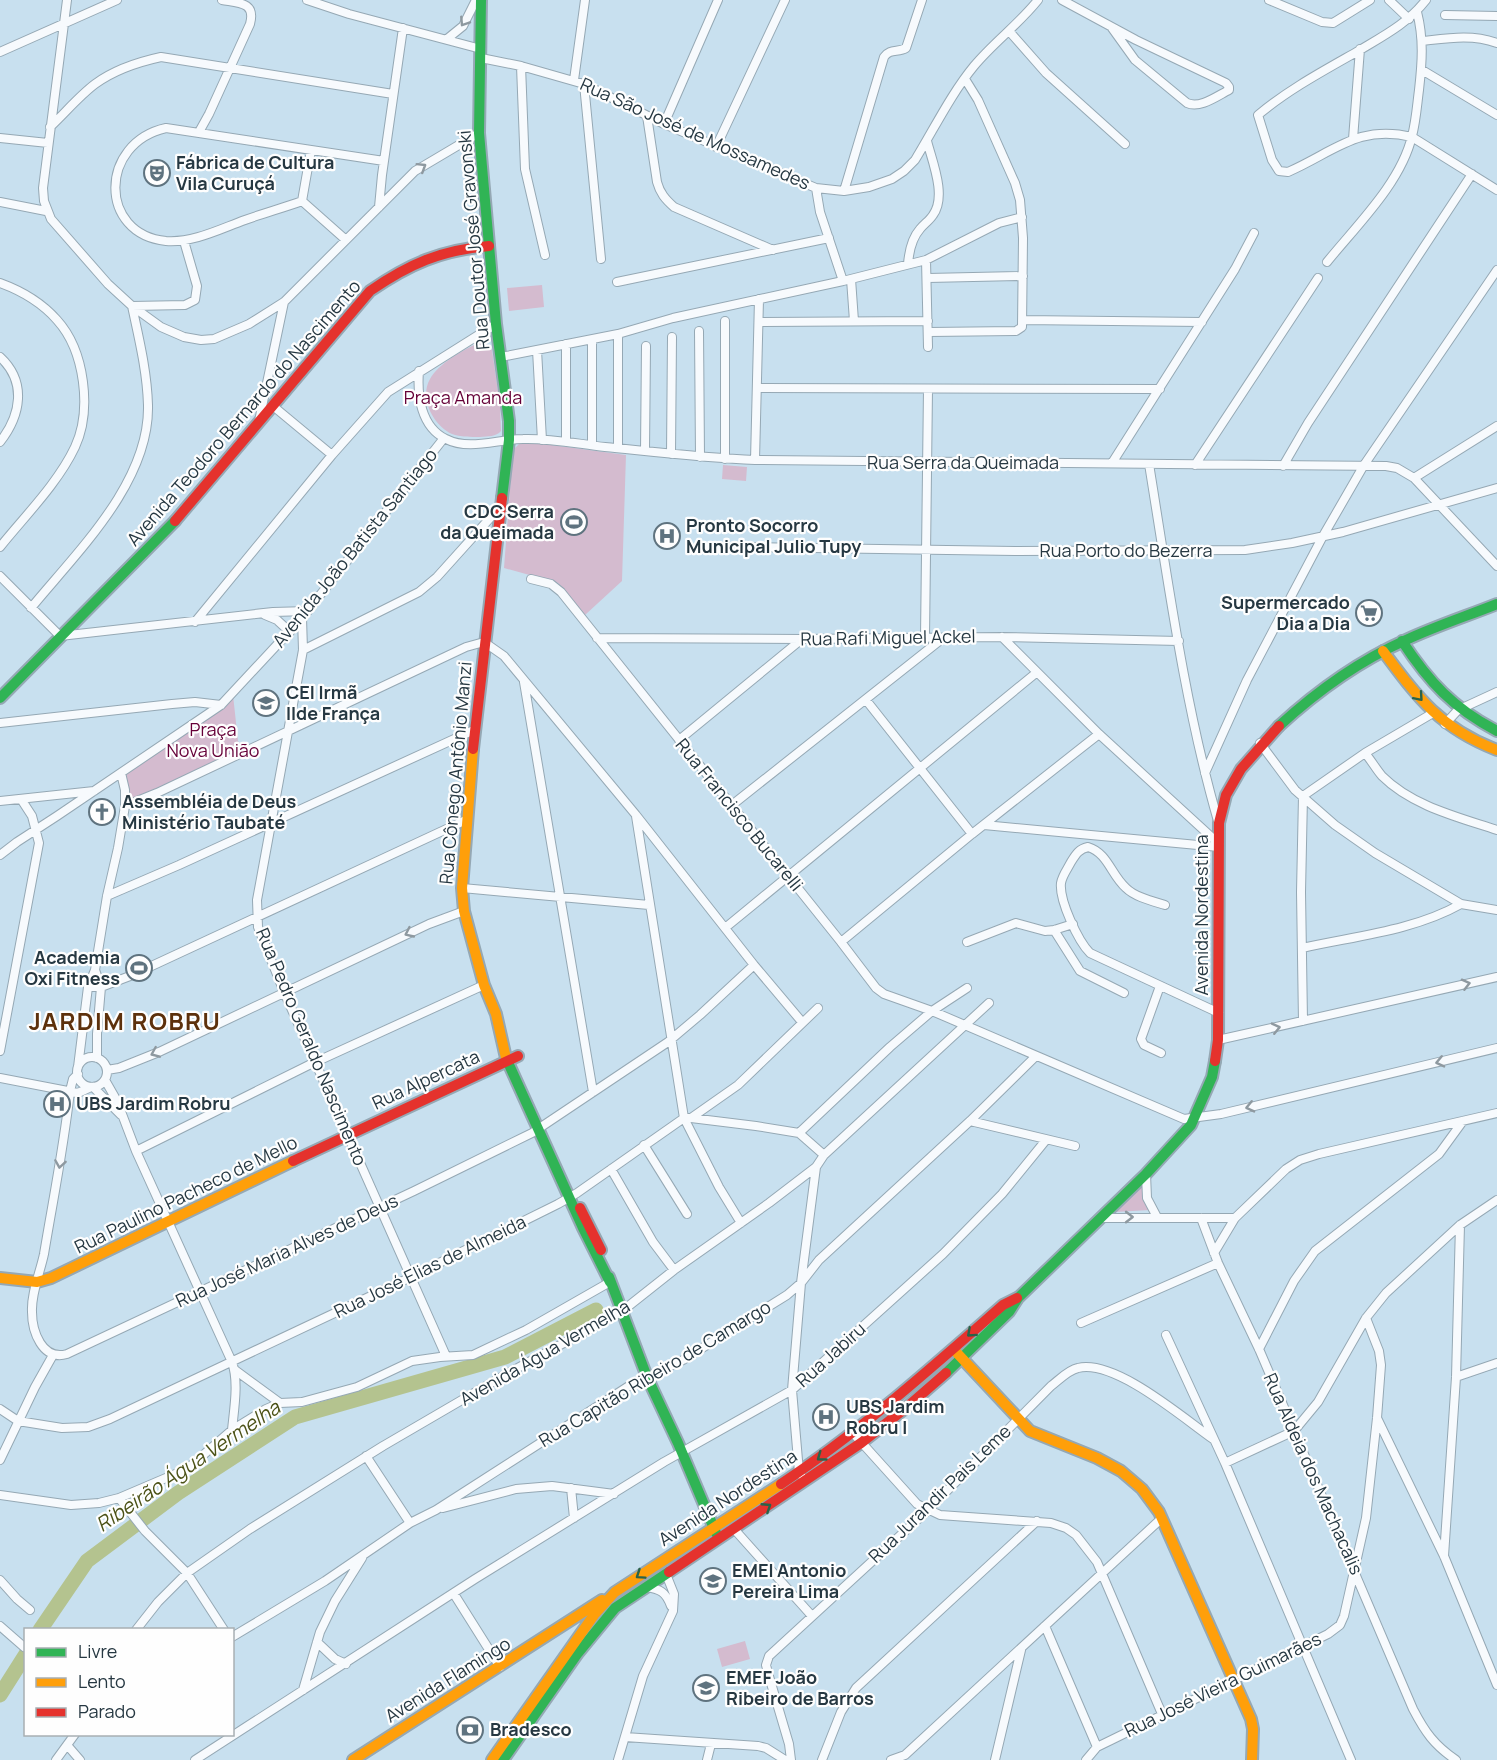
<svg xmlns="http://www.w3.org/2000/svg" width="1497" height="1760" font-family="Manrope,sans-serif">
<rect width="100%" height="100%" fill="#c8e0ef"/>
<path fill="#d4bbcf" d="M 542,285 L 544,307 L 509,311 L 507,288 Z
M 478,343 L 489,345 L 492,350 L 500,405 L 501,431 C 496,437 488,436 480,437 C 471,437 460,437 452,434 C 433,425 419,398 430,379 C 438,364 463,350 478,343 Z
M 522,441 L 626,455 L 622,581 L 585,615 L 558,583 L 504,568 L 513,450 Z
M 723,465 L 747,467 L 746,481 L 722,479 Z
M 233,695 L 238,741 L 245,752 L 125,805 L 123,773 Z
M 1143,1186 L 1150,1210 L 1115,1212 Z
M 745,1641 L 750,1659 L 722,1667 L 717,1649 Z"/>
<g fill="none" stroke-linecap="round" stroke-linejoin="round">
<path stroke="#b4c38f" stroke-width="15" d="M 40,1630 L 87,1561 L 178,1493 L 295,1417 L 505,1357 L 596,1310
M 0,1695 L 26,1654"/>
<defs>
<path id="street" d="M 67,0 L 43,188 L 44,201 L 51,219 L 108,284 L 132,306 L 161,327 L 184,337 L 201,340 L 214,339 L 249,324 L 284,302 L 415,171 L 479,133
M 307,0 L 349,14 L 481,49
M 1062,0 L 1136,40 L 1226,83 L 1229,87 L 1229,90 C 1217,96 1200,109 1187,103 L 1135,60 L 1112,28
M 1269,0 L 1322,22 L 1333,23 L 1370,0
M 1389,0 L 1409,19
M 1426,0 C 1408,23 1385,35 1360,50 C 1325,70 1289,89 1258,115 L 1272,160 L 1279,171 L 1288,172 C 1334,152 1358,124 1412,137 L 1497,190
M 1445,15 L 1497,16
M 1009,31 L 1046,73 L 1125,144
M 447,39 L 463,26 L 476,0
M 1423,41 C 1449,38 1472,34 1497,43
M 0,52 L 117,0
M 481,58 L 521,66 L 584,84 L 664,124 L 816,188 L 844,191 L 869,187 L 892,179 L 904,171 L 915,160 C 934,129 951,94 974,66 C 994,42 1019,24 1038,0
M 521,66 L 525,169 L 545,255
M 1422,70 L 1497,115
M 574,80 L 585,0
M 584,84 L 601,259
M 647,116 L 657,182 C 660,193 665,199 674,207 L 773,250
M 664,124 L 718,0
M 50,127 C 65,113 79,96 95,84 C 114,70 138,62 161,57 L 393,94
M 199,132 L 209,114 L 250,24 C 256,2 239,3 222,0
M 0,138 L 48,143
M 1353,139 L 1360,49
M 716,147 L 785,0
M 816,188 L 820,212 L 843,281
M 844,191 L 884,57 C 890,48 898,53 906,48 L 922,0
M 302,201 C 283,208 264,213 245,220 C 220,229 193,243 166,241 C 98,234 99,143 166,128 L 384,161
M 302,201 L 346,240
M 302,201 L 311,150
M 0,202 L 46,211
M 379,207 L 382,175 L 403,28
M 926,260 L 928,347
M 1327,262 C 1356,226 1401,183 1412,136 C 1416,121 1417,105 1419,90 C 1422,63 1424,39 1417,12
M 908,264 C 909,252 912,238 920,229 C 924,224 930,220 933,215 C 947,196 932,161 927,141
M 928,278 L 1023,276
M 851,279 L 854,321
M 617,282 L 829,238
M 0,283 C 22,291 42,303 57,320 C 85,351 92,410 75,447 C 58,483 25,516 0,547
M 1022,320 L 1202,322
M 760,322 L 928,321
M 699,331 L 700,457
M 929,332 L 1016,331 L 1022,327 L 1023,238 L 1020,200 L 1015,183 L 978,100 L 965,79
M 566,344 L 566,442
M 537,350 L 542,440
M 0,357 C 27,382 21,415 0,442
M 501,357 L 618,334 L 673,318 L 843,281 L 926,260 L 999,223 L 1022,217
M 419,371 C 417,396 421,427 446,439 C 469,451 498,439 523,439 C 550,438 578,444 605,447 C 655,452 705,458 755,460 L 1386,466 L 1397,468 L 1414,478 L 1497,566
M 757,388 L 1160,389
M 273,406 L 332,455
M 259,421 L 284,302
M 592,445 L 592,340
M 618,448 L 618,334
M 645,451 L 646,346
M 671,454 L 672,337
M 725,459 L 725,321
M 755,460 L 759,299
M 1112,463 L 1235,269 L 1254,233
M 1149,464 C 1168,581 1185,707 1218,821
M 1195,465 L 1318,278
M 1283,466 L 1308,423 L 1472,174
M 1414,478 L 1497,426
M 748,547 L 1015,551 L 1245,550 L 1292,543 L 1343,532 L 1497,488
M 0,576 L 60,636 L 273,612 L 308,611
M 531,579 L 551,584 L 561,592 L 841,942 L 876,988 L 884,994 L 932,1011 L 1184,1119 L 1221,1114 L 1497,1048
M 31,608 C 77,552 150,482 148,405 C 147,371 139,339 132,306 L 185,305 L 195,300 L 197,286 L 184,241
M 265,615 L 277,620 L 290,632
M 302,618 L 303,650 L 257,900 L 258,927 L 284,992 L 446,1356
M 195,622 L 332,455 L 388,392 L 496,324
M 925,637 L 928,389
M 1002,637 L 1099,734 L 1219,844
M 597,638 L 802,639 L 1002,637 L 1179,641
M 303,650 L 419,592 L 437,577 L 500,507
M 524,682 L 593,1092
M 866,700 L 972,834
M 0,723 L 172,704 L 195,702 L 221,705
M 1445,724 L 1458,710 L 1497,692
M 679,740 L 802,639
M 1260,743 L 1295,790 L 1335,825 L 1375,853 L 1461,904 L 1497,910
M 1365,753 C 1371,760 1376,769 1382,776 C 1412,806 1458,817 1497,830
M 1205,773 L 1247,680 L 1323,536 L 1364,465 L 1497,270
M 0,801 L 94,791
M 732,805 L 943,638
M 125,806 L 157,793 L 466,647 L 484,642 L 504,656 L 636,815 L 754,965 L 802,1022
M 636,816 L 684,1118 L 719,1187 L 741,1223
M 984,825 L 1219,847
M 0,855 L 17,842 L 57,816 L 221,705 L 302,618 L 444,438
M 462,888 L 649,905
M 107,896 L 179,865 L 474,730
M 1165,905 C 1152,901 1135,897 1126,888 C 1111,875 1108,853 1088,847 C 1079,849 1076,854 1071,862 C 1068,868 1062,876 1061,883 C 1059,900 1078,941 1090,953 L 1219,1013
M 725,928 L 1036,673
M 1054,930 L 1080,971 L 1124,993
M 841,942 L 972,834 L 1099,734
M 967,942 L 1016,923 L 1045,931 L 1054,930 L 1073,924
M 1302,948 C 1355,936 1413,931 1461,904
M 95,970 L 101,987 L 97,1034 L 97,1058
M 1160,986 L 1141,1039 L 1144,1045 L 1161,1053
M 88,987 L 101,987 L 130,976 L 466,820
M 1303,1021 L 1301,892 L 1303,796 L 1365,753 L 1433,713
M 1218,1040 L 1497,977
M 0,1051 L 39,843 L 32,816 L 21,799
M77 1072a15 15 0 1 1 30 0a15 15 0 1 1-30 0Z
M 78,1067 L 88,987 L 95,970 L 107,896 L 118,848 L 125,806 L 125,790 L 121,773
M 107,1070 L 119,1068 L 159,1052 L 429,924 L 464,911
M 78,1074 L 73,1079 L 70,1091 C 64,1146 53,1200 44,1254 C 40,1273 31,1293 32,1312 C 32,1331 42,1361 67,1354 L 414,1191 L 532,1133 L 668,1042 L 700,1015 L 754,965
M 0,1078 L 78,1093 L 91,1087
M 105,1080 L 117,1101 L 136,1151 L 232,1362 C 239,1382 234,1409 232,1430
M 93,1087 L 121,1115
M 691,1118 L 756,1126 L 799,1133 L 824,1155
M 970,1121 L 1075,1146
M 799,1133 L 890,1047 L 932,1011 L 967,988
M 644,1145 L 687,1214
M 136,1151 L 309,1065 L 484,985
M 611,1169 L 653,1242 L 674,1270
M 1146,1174 L 1147,1198 L 1157,1217
M 1101,1218 L 1235,1218
M 1201,1218 L 1218,1263 L 1259,1349 L 1413,1709 C 1425,1732 1434,1745 1456,1760
M 1214,1253 L 1235,1218 L 1286,1169 L 1300,1160 L 1319,1154 L 1497,1113
M 1081,1323 L 1218,1263
M 1166,1335 L 1225,1463 L 1351,1760
M 1259,1349 L 1294,1281 L 1315,1251 L 1439,1154 L 1463,1121
M 235,1370 L 280,1403
M 1456,1377 L 1497,1363
M 0,1409 L 18,1421 L 62,1428 L 88,1427 L 110,1419 L 411,1277 L 558,1204 L 577,1193 L 684,1118 L 691,1118 L 738,1085 L 818,1008
M 1377,1418 L 1444,1556 L 1497,1685
M 853,1433 L 917,1504 L 940,1515 L 1051,1523 L 1066,1528 L 1076,1535 L 1097,1562 L 1162,1714
M 366,1456 L 410,1523
M 0,1460 L 35,1387 L 53,1355
M 1225,1463 L 1294,1431 L 1318,1402 L 1366,1318 L 1386,1293 L 1460,1225 L 1497,1200
M 801,1475 L 799,1472 L 792,1390 L 801,1283 L 816,1167
M 571,1488 L 574,1518
M 0,1495 L 71,1505 L 99,1503 L 119,1498 L 187,1469 L 232,1430 L 266,1409 L 280,1403 L 302,1402 L 357,1387 L 412,1361 L 440,1357 L 473,1355 L 526,1330 L 610,1282
M 119,1498 L 145,1531 L 187,1573 L 224,1630
M 443,1508 L 516,1489 L 552,1486 L 614,1494
M 734,1529 L 812,1616
M 1444,1556 L 1456,1377 L 1460,1225
M 0,1580 L 17,1599 L 30,1610
M 646,1587 C 660,1589 666,1592 671,1606
M 454,1594 L 500,1667
M 0,1626 L 24,1647
M 1045,1626 L 1097,1747
M 136,1630 L 158,1602 L 187,1573 L 250,1529 L 383,1446 L 503,1376 L 621,1312 L 674,1270 L 769,1203 L 816,1167 L 824,1155 L 989,1003
M 232,1637 L 325,1581 L 410,1523 L 436,1510 L 632,1384 L 683,1360 L 787,1295 L 801,1283 L 819,1260 L 970,1121 L 1035,1057
M 317,1642 L 335,1659 L 346,1664
M 303,1690 L 320,1632 L 335,1601 L 362,1558
M 625,1737 L 758,1746 L 766,1748 L 785,1760
M 67,1745 L 80,1760
M 56,1760 L 75,1734
M 195,1760 L 475,1579 L 664,1462 L 792,1390 L 943,1254 L 1002,1194 L 1046,1140
M 618,1760 L 643,1676 L 673,1611 L 674,1594 L 666,1574
M 707,1760 L 711,1744
M 791,1760 L 789,1744 L 768,1673 L 766,1665 L 769,1656 L 928,1510 L 1051,1386 C 1059,1380 1068,1370 1078,1368 C 1115,1359 1183,1418 1213,1439
M 822,1760 L 841,1712 L 856,1688 L 1037,1521
M 891,1760 L 905,1755 L 1162,1518
M 995,1760 L 1021,1650
M 1086,1760 L 1097,1747 L 1328,1634 L 1340,1625 L 1344,1616 L 1366,1518 L 1377,1418 L 1381,1365 L 1379,1351 L 1366,1318"/>
<path id="fast" d="M 481,0 L 479,133 L 496,324 L 509,421 L 509,440 L 502,498
M 1402,641 C 1429,682 1453,708 1497,731
M 0,698 L 175,521
M 1279,726 C 1317,691 1359,661 1406,640 C 1436,626 1467,616 1497,604
M 506,1058 L 583,1228 L 610,1282
M 609,1277 L 647,1377 L 678,1443 L 716,1533
M 946,1373 L 1009,1312 L 1018,1298 L 1146,1174 L 1191,1125 L 1212,1077 L 1215,1061
M 503,1760 L 578,1653 L 615,1608 L 669,1572"/>
<path id="slow" d="M 1383,651 C 1418,698 1440,728 1497,750
M 473,749 L 462,888 L 464,911 L 484,985 L 496,1014 L 506,1058
M 0,1278 L 37,1282 L 51,1278 L 293,1161
M 957,1353 L 1030,1431 L 1097,1458 L 1121,1471 L 1142,1489 L 1159,1512 L 1251,1719 L 1253,1729 L 1252,1760
M 353,1760 L 602,1600
M 492,1760 L 594,1615 L 615,1592 L 781,1484"/>
<path id="jam" d="M 175,521 L 370,291 C 409,264 441,250 489,246
M 473,749 L 502,498
M 1215,1061 L 1218,1040 L 1219,823 L 1226,795 L 1241,769 L 1279,726
M 293,1161 L 518,1056
M 580,1208 L 601,1250
M 781,1484 C 861,1431 931,1368 1003,1305 L 1017,1298
M 669,1572 L 861,1443 L 907,1407 L 946,1373"/>
</defs>
<use href="#street" stroke="#95a8b4" stroke-width="10"/>
<use href="#fast" stroke="#95a8b4" stroke-width="14"/>
<use href="#slow" stroke="#95a8b4" stroke-width="14"/>
<use href="#jam" stroke="#95a8b4" stroke-width="14"/>
<use href="#street" stroke="#f7fafd" stroke-width="8"/>
<use href="#fast" stroke="#30b455" stroke-width="10"/>
<use href="#slow" stroke="#ff9f0a" stroke-width="10"/>
<use href="#jam" stroke="#e5322d" stroke-width="10"/>
</g>
<defs><path id="oneway-chevron" d="M-2-3.5L2.5 0L-2 3.5" fill="none" stroke-width="1.6" stroke-linecap="round" stroke-linejoin="round" transform="scale(1.5)"/></defs>
<g stroke="#8e99a0">
<use href="#oneway-chevron" transform="translate(464 22) rotate(123)"/>
<use href="#oneway-chevron" transform="translate(422 167) rotate(-32)"/>
<use href="#oneway-chevron" transform="translate(409 933) rotate(155)"/>
<use href="#oneway-chevron" transform="translate(1466 984) rotate(-14)"/>
<use href="#oneway-chevron" transform="translate(1276 1028) rotate(-13)"/>
<use href="#oneway-chevron" transform="translate(155 1053) rotate(157)"/>
<use href="#oneway-chevron" transform="translate(1440 1062) rotate(167)"/>
<use href="#oneway-chevron" transform="translate(1250 1107) rotate(167)"/>
<use href="#oneway-chevron" transform="translate(60 1164) rotate(99)"/>
<use href="#oneway-chevron" transform="translate(1129 1217)"/>
</g>
<g stroke="#2a6349">
<use href="#oneway-chevron" transform="translate(1419 697) rotate(49)"/>
<use href="#oneway-chevron" transform="translate(971 1333) rotate(138)"/>
<use href="#oneway-chevron" transform="translate(821 1457) rotate(144)"/>
<use href="#oneway-chevron" transform="translate(767 1507) rotate(-33)"/>
<use href="#oneway-chevron" transform="translate(640 1575) rotate(146)"/>
</g>
<defs>
<symbol id="theatre-ring" viewBox="-11 -11 22 22"><circle r="9.5" fill="#fefefe" stroke="#5f737f" stroke-width="1.5"/><path d="M-5-5.5Q0-4 5-5.5V0Q5 5 0 6Q-5 5-5 0ZM-3.3-2.5H-1v1.5H-3.3ZM1-2.5H3.3v1.5H1ZM-2.8 1Q0 5.5 2.8 1Z" fill="#5f737f"/></symbol>
<symbol id="stadium-ring" viewBox="-11 -11 22 22"><circle r="9.5" fill="#fefefe" stroke="#5f737f" stroke-width="1.5"/><path d="M0-5a6.5 5 0 1 0 0 10a6.5 5 0 1 0 0-10ZM-3.5-1.8h7v3.6h-7Z" fill="#5f737f"/></symbol>
<symbol id="hospital-ring" viewBox="-11 -11 22 22"><circle r="9.5" fill="#fefefe" stroke="#5f737f" stroke-width="1.5"/><path d="M-5-5h3v3.5h4V-5h3V5h-3V1.5h-4V5h-3Z" fill="#5f737f"/></symbol>
<symbol id="supermarket-ring" viewBox="-11 -11 22 22"><circle r="9.5" fill="#fefefe" stroke="#5f737f" stroke-width="1.5"/><path d="M-6-5.5h2.5l.6 2H6L4.5 2H-2.5L-4.4-4H-6ZM-1.5 3.2a1.3 1.3 0 1 0 .1 0ZM3 3.2a1.3 1.3 0 1 0 .1 0Z" fill="#5f737f"/></symbol>
<symbol id="school-ring" viewBox="-11 -11 22 22"><circle r="9.5" fill="#fefefe" stroke="#5f737f" stroke-width="1.5"/><path d="M0-5L7-2L0 1L-7-2ZM-4 1L0 2.5L4 1V4Q0 6-4 4Z" fill="#5f737f"/></symbol>
<symbol id="church-ring" viewBox="-11 -11 22 22"><circle r="9.5" fill="#fefefe" stroke="#5f737f" stroke-width="1.5"/><path d="M-1.2-6h2.4v3.5h3.3v2.4h-3.3V6h-2.4V-.1h-3.3v-2.4h3.3Z" fill="#5f737f"/></symbol>
<symbol id="bank-ring" viewBox="-11 -11 22 22"><circle r="9.5" fill="#fefefe" stroke="#5f737f" stroke-width="1.5"/><path d="M-6-4H6V4H-6ZM0-2.3a2.3 2.3 0 1 0 0 4.6a2.3 2.3 0 1 0 0-4.6Z" fill="#5f737f"/></symbol>
</defs>
<g fill-rule="evenodd">
<use href="#theatre-ring" x="142" y="158" width="30" height="30"/>
<use href="#stadium-ring" x="559" y="507" width="30" height="30"/>
<use href="#hospital-ring" x="652" y="521" width="30" height="30"/>
<use href="#supermarket-ring" x="1354" y="598" width="30" height="30"/>
<use href="#school-ring" x="251" y="688" width="30" height="30"/>
<use href="#church-ring" x="87" y="797" width="30" height="30"/>
<use href="#stadium-ring" x="124" y="953" width="30" height="30"/>
<use href="#hospital-ring" x="42" y="1089" width="30" height="30"/>
<use href="#hospital-ring" x="811" y="1402" width="30" height="30"/>
<use href="#school-ring" x="698" y="1566" width="30" height="30"/>
<use href="#school-ring" x="691" y="1673" width="30" height="30"/>
<use href="#bank-ring" x="455" y="1715" width="30" height="30"/>
</g>
<g text-anchor="middle" stroke-width="4.5" stroke-linejoin="round" paint-order="stroke">
<g font-size="18" fill="#263842" stroke="#fefefe">
<text transform="translate(695 134) rotate(24)" y="6">Rua São José de Mossamedes</text>
<text transform="translate(474 240) rotate(-95)" y="6">Rua Doutor José Gravonski</text>
<text transform="translate(244 413) rotate(-49)" y="6">Avenida Teodoro Bernardo do Nascimento</text>
<text x="963" y="469">Rua Serra da Queimada</text>
<text transform="translate(355 548) rotate(-51)" y="6">Avenida João Batista Santiago</text>
<text x="1126" y="557">Rua Porto do Bezerra</text>
<text transform="translate(888 638) rotate(-1)" y="6">Rua Rafi Miguel Ackel</text>
<text transform="translate(456 773) rotate(-85)" y="6">Rua Cônego Antônio Manzi</text>
<text transform="translate(739 815) rotate(51)" y="6">Rua Francisco Bucarelli</text>
<text transform="translate(1202 915) rotate(-90)" y="6">Avenida Nordestina</text>
<text transform="translate(311 1047) rotate(67)" y="6">Rua Pedro Geraldo Nascimento</text>
<text transform="translate(426 1080) rotate(-25)" y="6">Rua Alpercata</text>
<text transform="translate(186 1195) rotate(-26)" y="6">Rua Paulino Pacheco de Mello</text>
<text transform="translate(287 1251) rotate(-25)" y="6">Rua José Maria Alves de Deus</text>
<text transform="translate(430 1267) rotate(-26)" y="6">Rua José Elias de Almeida</text>
<text transform="translate(545 1353) rotate(-30)" y="6">Avenida Água Vermelha</text>
<text transform="translate(831 1355) rotate(-42)" y="6">Rua Jabiru</text>
<text transform="translate(655 1374) rotate(-31)" y="6">Rua Capitão Ribeiro de Camargo</text>
<text transform="translate(1313 1474) rotate(66)" y="6">Rua Aldeia dos Machacalis</text>
<text transform="translate(940 1494) rotate(-44)" y="6">Rua Jurandir Pais Leme</text>
<text transform="translate(728 1498) rotate(-33)" y="6">Avenida Nordestina</text>
<text transform="translate(448 1680) rotate(-32)" y="6">Avenida Flamingo</text>
<text transform="translate(1223 1685) rotate(-26)" y="6">Rua José Vieira Guimarães</text>
</g>
<g font-size="18" font-weight="bold" fill="#263842" stroke="#fefefe" text-anchor="start">
<text x="176" y="169">Fábrica de Cultura<tspan x="176" dy="21">Vila Curuçá</tspan></text>
<text x="554" y="518" text-anchor="end">CDC Serra<tspan x="554" dy="21">da Queimada</tspan></text>
<text x="686" y="532">Pronto Socorro<tspan x="686" dy="21">Municipal Julio Tupy</tspan></text>
<text x="1350" y="609" text-anchor="end">Supermercado<tspan x="1350" dy="21">Dia a Dia</tspan></text>
<text x="286" y="699">CEI Irmã<tspan x="286" dy="21">Ilde França</tspan></text>
<text x="122" y="808">Assembléia de Deus<tspan x="122" dy="21">Ministério Taubaté</tspan></text>
<text x="120" y="964" text-anchor="end">Academia<tspan x="120" dy="21">Oxi Fitness</tspan></text>
<text x="76" y="1110">UBS Jardim Robru</text>
<text x="846" y="1413">UBS Jardim<tspan x="846" dy="21">Robru I</tspan></text>
<text x="732" y="1577">EMEI Antonio<tspan x="732" dy="21">Pereira Lima</tspan></text>
<text x="726" y="1684">EMEF João<tspan x="726" dy="21">Ribeiro de Barros</tspan></text>
<text x="490" y="1736">Bradesco</text>
</g>
<g font-size="18" fill="#650038" stroke="#fefefe">
<text x="463" y="404">Praça Amanda</text>
<text x="213" y="736">Praça<tspan x="213" dy="21">Nova União</tspan></text>
</g>
<g font-size="20" font-style="italic" fill="#4b5217" stroke="#fefefe">
<text transform="translate(188 1466) rotate(-34)" y="7">Ribeirão Água Vermelha</text>
</g>
<g font-size="24" font-weight="bold" letter-spacing="1.5" fill="#5d310c" stroke="#fefefe">
<text x="125" y="1030">JARDIM ROBRU</text>
</g>
</g>
<rect x="24" y="1628" width="210" height="108" fill="#fefefe" stroke="#a8afb3" stroke-width="1.5"/>
<rect x="36" y="1648" width="30" height="9" fill="#30b455" stroke="#a8afb3" stroke-width="1.5"/>
<text x="78" y="1658" font-size="18" fill="#263842">Livre</text>
<rect x="36" y="1678" width="30" height="9" fill="#ff9f0a" stroke="#a8afb3" stroke-width="1.5"/>
<text x="78" y="1688" font-size="18" fill="#263842">Lento</text>
<rect x="36" y="1708" width="30" height="9" fill="#e5322d" stroke="#a8afb3" stroke-width="1.5"/>
<text x="78" y="1718" font-size="18" fill="#263842">Parado</text>
</svg>
